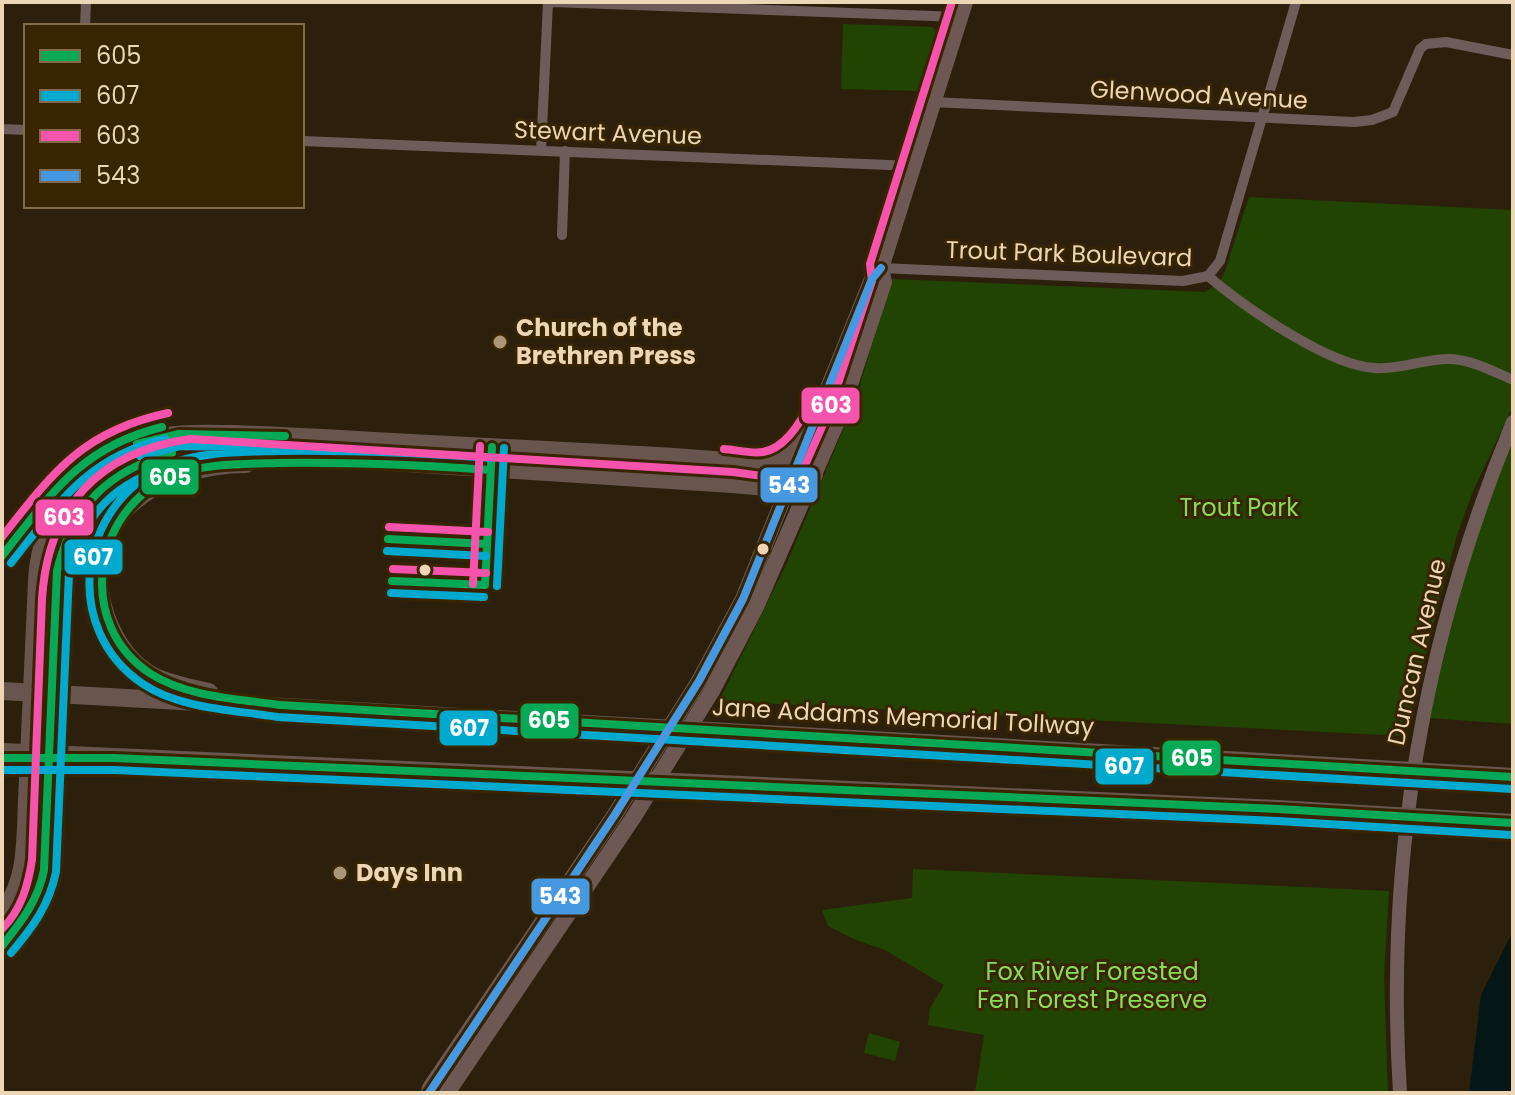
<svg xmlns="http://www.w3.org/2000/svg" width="1515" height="1095" font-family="Poppins,sans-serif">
<rect width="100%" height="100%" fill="#2c200d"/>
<path fill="#224402" d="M 843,24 L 932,27 L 936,30 L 938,38 L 920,91 L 841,89 Z
M 1249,197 L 1513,210 L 1513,406 L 1473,491 L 1457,535 L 1404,736 L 719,701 L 786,565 L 855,402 L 891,279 L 1205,292 L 1219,283 L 1224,274 Z
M 1513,437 L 1513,724 L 1429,718 C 1445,622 1480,528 1513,437 Z
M 913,869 L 1389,891 L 1384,976 L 1388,1093 L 975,1093 L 984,1035 L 928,1025 L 930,1008 L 944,985 L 885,950 L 856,940 L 828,926 L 822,910 L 912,898 Z
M 869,1033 L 900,1042 L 895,1061 L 864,1053 Z"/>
<path fill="#041615" d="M 1513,931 L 1513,1093 L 1469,1093 L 1481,995 Z"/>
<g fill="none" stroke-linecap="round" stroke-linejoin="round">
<path stroke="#6d5c5a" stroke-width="10" d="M 552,2 L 960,17
M 85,26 L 86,2
M 933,102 L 1354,122 L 1372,120 L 1393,112 L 1420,49 L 1426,44 L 1446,42 L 1513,55
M 2,129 L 26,130
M 302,141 L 913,166
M 541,151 L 548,2
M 562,235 L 565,151
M 881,268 L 1183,281 L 1208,276 C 1243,306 1329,366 1375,368 C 1400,370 1423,359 1448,359 C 1470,359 1493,371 1513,380
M 1208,276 L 1220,261 L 1296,2"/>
<path stroke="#705c58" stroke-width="14" d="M 1400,1093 C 1385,858 1423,640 1513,422"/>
<path stroke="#6d5853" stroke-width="16" d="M 699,681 L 743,599 L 872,279 L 881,268 L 965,2
M 712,691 L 756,607 L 840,415 L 884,282 L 881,268
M 429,1093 L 430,1088 L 614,816
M 447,1093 L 633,818"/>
<path stroke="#68564e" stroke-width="18" d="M 767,464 C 793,454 806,433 820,411
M 2,556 C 40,510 73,456 131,434
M 37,582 C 39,518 84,461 144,441 C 173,432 204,434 234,434 C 281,436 327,438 373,441 C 456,445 539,450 622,454 C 686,458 751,460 814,475
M 57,582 C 60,520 107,463 170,453 C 196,449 223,452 250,453 L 732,484 L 767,487 L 805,495
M 2,691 L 1279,763
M 209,692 C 191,688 172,685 155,677 C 131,665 115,641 106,616 C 73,519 160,464 246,464
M 2,752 L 1278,809
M 2,913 C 28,881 25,840 27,801
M 2,946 C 48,906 46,857 45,802"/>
<path stroke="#6d5853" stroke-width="16" d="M 614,816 L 699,681
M 633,818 L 712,691"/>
<path stroke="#68564e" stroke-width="18" d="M 1279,763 L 1513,777
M 27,801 L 37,582
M 45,802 L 57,582
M 1278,809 L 1513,823"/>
<defs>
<path id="bus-1" d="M 137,444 L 179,434 L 285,436
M 490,470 C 419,465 349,462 278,463 C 243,464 203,463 170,477 C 91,512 76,626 151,674 C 187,697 239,699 280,705 L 1513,777
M 388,539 L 487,544
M 2,556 C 51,494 81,447 162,427
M 392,581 L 485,585
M 485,585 L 492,447
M 2,758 L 114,758 L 1278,809 L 1513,823
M 2,946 C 21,922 38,901 44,870 L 57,571 C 73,506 107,471 172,453"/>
<path id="bus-2" d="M 140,456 L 180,446 L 285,448
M 491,458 C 420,453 349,450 279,451 C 242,452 199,451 165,466 C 77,506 61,629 143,684 C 180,709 235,710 278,717 L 1512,789
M 387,551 L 486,556
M 11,563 C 58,504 87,457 165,439
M 497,586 L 504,448
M 391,593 L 484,597
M 2,770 L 114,770 L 1277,821 L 1512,835
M 11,953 C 32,928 49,906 56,872 L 69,573 C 84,513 115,481 175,465"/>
<path id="bus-3" d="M 724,449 C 737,450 751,454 763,452 C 788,448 805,415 814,395
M 389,527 L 488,532
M 2,537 C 53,472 83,431 168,413
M 393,569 L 486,573
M 473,584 L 480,446
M 2,929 C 21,910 28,886 32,860 L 42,599 C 48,507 98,452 190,439 L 733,472 L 798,481 L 829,411 L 872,281 L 870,264 L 952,2"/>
<path id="bus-4" d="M 429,1093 L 614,816 L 699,681 L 743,599 L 872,279 L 881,268"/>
</defs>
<use href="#bus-1" stroke="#392400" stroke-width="14"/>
<use href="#bus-2" stroke="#392400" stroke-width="14"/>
<use href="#bus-3" stroke="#392400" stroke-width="14"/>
<use href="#bus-4" stroke="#392400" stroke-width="14"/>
<use href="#bus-1" stroke="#06aa56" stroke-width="8"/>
<use href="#bus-2" stroke="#00a9ce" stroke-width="8"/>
<use href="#bus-3" stroke="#f653ac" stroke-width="8"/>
<use href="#bus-4" stroke="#4699e1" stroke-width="8"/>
</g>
<g fill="#a9967b" stroke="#392400" stroke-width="3">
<circle cx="500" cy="342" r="8"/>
<circle cx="340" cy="873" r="8"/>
</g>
<g fill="#edd6b6" stroke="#392400" stroke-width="3">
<circle cx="763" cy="549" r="7"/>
<circle cx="425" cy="570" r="7"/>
</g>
<g text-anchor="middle" stroke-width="6" stroke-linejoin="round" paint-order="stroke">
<g font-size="24" fill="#edd6b6" stroke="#392400">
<text transform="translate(1199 95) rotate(3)" y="8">Glenwood Avenue</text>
<text transform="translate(608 133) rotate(2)" y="8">Stewart Avenue</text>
<text transform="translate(1069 254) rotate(2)" y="8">Trout Park Boulevard</text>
<text transform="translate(1417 652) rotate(-77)" y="8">Duncan Avenue</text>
<text transform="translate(903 717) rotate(3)" y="8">Jane Addams Memorial Tollway</text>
</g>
<g font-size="24" font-weight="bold" fill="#edd6b6" stroke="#392400" text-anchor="start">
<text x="516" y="336">Church of the<tspan x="516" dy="28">Brethren Press</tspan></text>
<text x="356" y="881">Days Inn</text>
</g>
<g font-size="24" fill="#88de53" stroke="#392400">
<text x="1239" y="516">Trout Park</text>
<text x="1092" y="980">Fox River Forested<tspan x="1092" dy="28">Fen Forest Preserve</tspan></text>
</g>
</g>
<g stroke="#392400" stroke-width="3">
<rect x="800" y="386" width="61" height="39" rx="8" fill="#f653ac"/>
<rect x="140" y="458" width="60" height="38" rx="8" fill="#06aa56"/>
<rect x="759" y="466" width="60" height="38" rx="8" fill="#4699e1"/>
<rect x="34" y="498" width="61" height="39" rx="8" fill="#f653ac"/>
<rect x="63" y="538" width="61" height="38" rx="8" fill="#00a9ce"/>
<rect x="519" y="702" width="61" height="38" rx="8" fill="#06aa56"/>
<rect x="438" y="709" width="61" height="38" rx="8" fill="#00a9ce"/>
<rect x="1161" y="739" width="61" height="38" rx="8" fill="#06aa56"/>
<rect x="1094" y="747" width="61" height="39" rx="8" fill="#00a9ce"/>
<rect x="530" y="877" width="61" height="39" rx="8" fill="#4699e1"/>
</g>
<g font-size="22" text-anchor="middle" font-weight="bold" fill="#fff">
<text x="831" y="413">603</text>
<text x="170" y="485">605</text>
<text x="789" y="493">543</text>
<text x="64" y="525">603</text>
<text x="93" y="565">607</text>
<text x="549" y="728">605</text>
<text x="469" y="736">607</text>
<text x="1192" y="766">605</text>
<text x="1124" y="774">607</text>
<text x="560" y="904">543</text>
</g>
<rect width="1515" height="1095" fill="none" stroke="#edd6b6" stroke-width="8"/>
<rect x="24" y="24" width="280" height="184" fill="#392400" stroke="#816b49" stroke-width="2"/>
<rect x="40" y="50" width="40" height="12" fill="#06aa56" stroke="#816b49" stroke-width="2"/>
<text x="96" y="64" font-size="24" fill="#edd6b6">605</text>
<rect x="40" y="90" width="40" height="12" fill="#00a9ce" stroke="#816b49" stroke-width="2"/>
<text x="96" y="104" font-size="24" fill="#edd6b6">607</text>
<rect x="40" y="130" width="40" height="12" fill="#f653ac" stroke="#816b49" stroke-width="2"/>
<text x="96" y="144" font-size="24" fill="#edd6b6">603</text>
<rect x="40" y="170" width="40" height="12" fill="#4699e1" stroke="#816b49" stroke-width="2"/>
<text x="96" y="184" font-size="24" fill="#edd6b6">543</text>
</svg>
